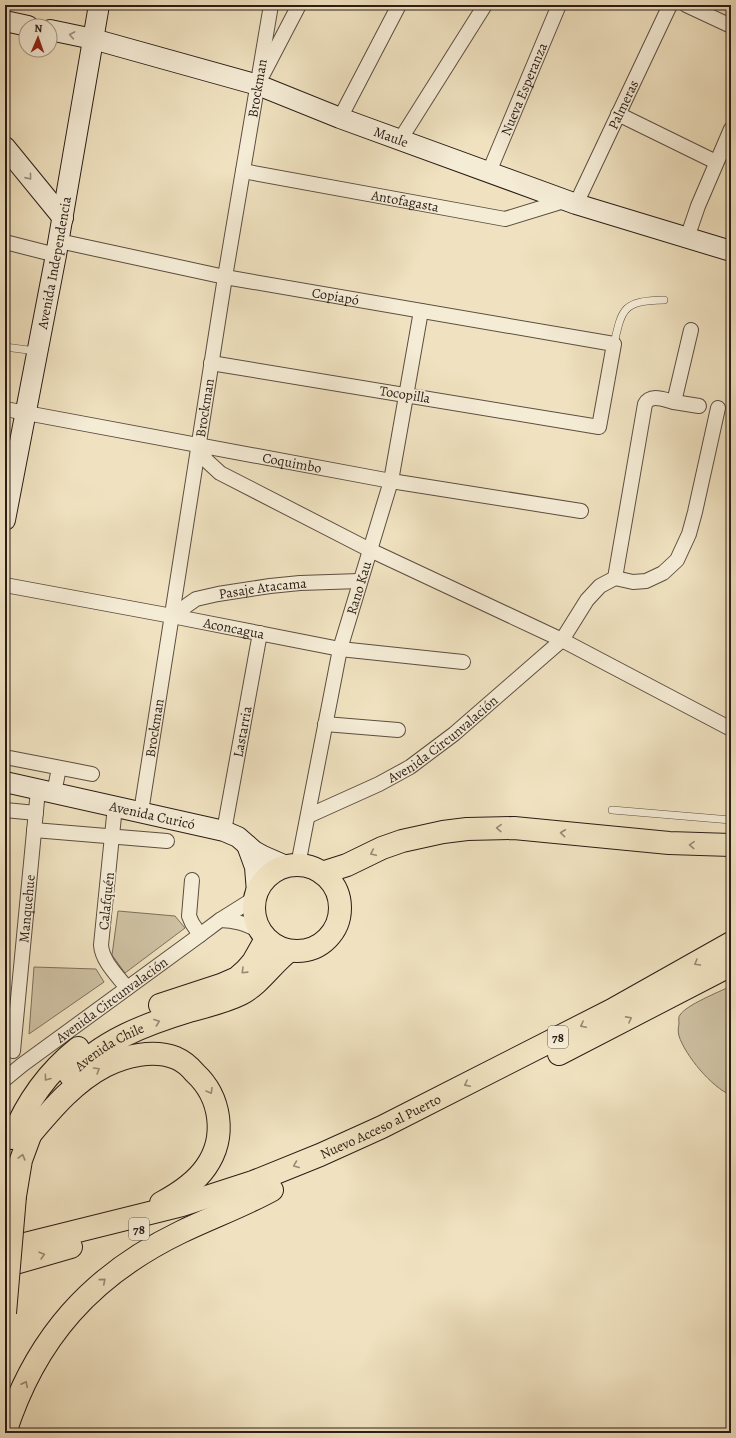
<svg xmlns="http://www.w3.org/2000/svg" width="736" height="1438" font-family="Alegreya,serif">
<rect width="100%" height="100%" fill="#f0e2c0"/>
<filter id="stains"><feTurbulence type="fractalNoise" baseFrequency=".005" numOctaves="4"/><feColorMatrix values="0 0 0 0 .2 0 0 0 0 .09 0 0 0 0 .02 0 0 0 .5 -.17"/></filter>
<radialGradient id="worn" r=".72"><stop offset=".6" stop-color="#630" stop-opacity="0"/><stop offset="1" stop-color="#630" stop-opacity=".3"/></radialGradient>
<path fill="#cec1a3" stroke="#7c6f5c" d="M 118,911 L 175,916 L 185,928 L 125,973 L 112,955 Z
M 34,967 L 96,969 L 104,982 L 29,1034 Z
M 731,986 L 731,1095 C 712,1088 685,1055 679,1036 C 678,1032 678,1028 679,1024 C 679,1020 678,1017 680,1015 C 686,1005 719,992 731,986 Z"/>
<path fill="#91836e" stroke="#2a1d16" d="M 5,186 L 8,220 L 5,219 Z"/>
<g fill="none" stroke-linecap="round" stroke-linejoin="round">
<defs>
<path id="lane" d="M 614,344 C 622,307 624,301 664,300
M 5,347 L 36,351
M 612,810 L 731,820"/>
<g id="street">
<path d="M 686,5 L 731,26"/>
<path d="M 263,74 L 299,5"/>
<path d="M 618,114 L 716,162"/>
<path d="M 340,118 L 399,5"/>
<path d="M 400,140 L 485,5"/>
<path id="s1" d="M 243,171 L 505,219 L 567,200"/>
<path id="s2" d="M 489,172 L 559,5"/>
<path id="s3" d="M 576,204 L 670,5"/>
<path d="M 687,238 L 698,206 L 731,129"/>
<path id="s4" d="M 59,241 L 225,277 L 614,344 L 599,427 L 211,363"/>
<path d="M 5,242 L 56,255"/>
<path d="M 674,402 L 699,406"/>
<path id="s5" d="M 5,409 L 391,481 L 581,511"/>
<path d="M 198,446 L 207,461 L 220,473 L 370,550 L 562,640 L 731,729"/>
<path d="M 615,578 L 633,582 L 646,581 L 663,573 L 677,560 L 689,534 L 695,512 L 718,408"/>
<path id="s6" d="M 5,585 L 172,616 L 340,649 L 463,662"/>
<path id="s7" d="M 172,616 L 196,599 L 218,594 L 270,586 L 300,583 L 360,581"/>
<path d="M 325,724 L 398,730"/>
<path d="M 10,758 L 92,774"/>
<path d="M 54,793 L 59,768"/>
<path d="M 115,806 L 101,945 C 102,961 117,975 127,988"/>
<path d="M 5,810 L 36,813"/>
<path id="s8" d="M 141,812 L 225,277 L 271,5"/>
<path id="s9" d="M 308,816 L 379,784 L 410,767 L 454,734 L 562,640 L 587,600 L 600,586 L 615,578 L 645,404 C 651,393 665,400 674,402 L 691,330"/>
<path d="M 34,830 L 167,841"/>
<path id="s10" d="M 224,831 L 260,633"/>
<path id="s11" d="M 298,865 L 340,649 L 391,481 L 421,311"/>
<path d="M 192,880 L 189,916 L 192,923 L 200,935"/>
<path d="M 220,920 C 235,920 246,924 260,931"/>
<path id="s12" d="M 13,1051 L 38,790"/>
<path id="s13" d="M 5,1079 L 22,1065 L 200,935 L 220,920 L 255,898"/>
</g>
<g id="secondary">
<path d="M 5,21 L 28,26"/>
<path id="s14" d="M 50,30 L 93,39 L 258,85 L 340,118 L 576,204 L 731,251"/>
<path d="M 5,147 L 63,218"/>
<path id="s15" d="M 5,520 L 56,255 L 99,5"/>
<path id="s16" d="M 5,782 L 224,831 L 238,837 L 254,851 L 263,856 L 286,866"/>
<path d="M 247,845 L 255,867 L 257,892"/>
</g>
<g id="highway">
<circle cx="297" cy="908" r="43"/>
<path d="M 322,873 L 347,865 L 382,848 L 402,841 L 443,832 L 467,829 L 514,828 L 669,843 L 731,845"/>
<path d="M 160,1005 L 221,985 L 237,978 L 246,970 L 253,962 L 266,939"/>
<path d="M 559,1054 L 731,965"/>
<path id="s17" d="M 70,1075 C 101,1041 146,1024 189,1011 C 207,1006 225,1002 241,994 C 260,984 272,964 289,951"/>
<path d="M 29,1136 C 51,1110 74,1082 105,1066 C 125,1056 153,1049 176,1058 C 183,1061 190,1067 195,1073 C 221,1097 227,1137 206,1167 C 195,1183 178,1194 161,1203"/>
<path d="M 12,1138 C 26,1103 49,1071 78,1048"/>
<path d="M 15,1196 L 21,1160 L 35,1122"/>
<path id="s18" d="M 5,1249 L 182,1205 L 253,1182 L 320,1155 L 382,1127 L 612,1010 L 731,943"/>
<path d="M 5,1266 L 71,1247"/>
<path d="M 5,1433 C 35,1338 92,1275 181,1232 C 212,1217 243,1206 272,1190"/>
</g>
</defs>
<use href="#lane" stroke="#5c4e40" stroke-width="8"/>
<use href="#street" stroke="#5c4e40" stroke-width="16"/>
<use href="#secondary" stroke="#2a1d16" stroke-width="22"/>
<use href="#highway" stroke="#2a1d16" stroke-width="24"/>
<use href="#lane" stroke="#f5ecd6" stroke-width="7"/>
<use href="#street" stroke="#f5ecd6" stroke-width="14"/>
<use href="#secondary" stroke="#f5ecd6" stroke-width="20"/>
<use href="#highway" stroke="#f0e2c0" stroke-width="22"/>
<defs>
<path id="highway-bridge" d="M 5,1313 L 15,1196"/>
</defs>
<use href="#highway-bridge" stroke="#2a1d16" stroke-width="24" stroke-linecap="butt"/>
<use href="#highway-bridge" stroke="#f0e2c0" stroke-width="22"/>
</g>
<defs><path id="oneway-chevron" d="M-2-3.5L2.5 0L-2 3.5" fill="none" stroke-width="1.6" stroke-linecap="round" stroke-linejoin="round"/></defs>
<g stroke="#9a8f80">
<use href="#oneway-chevron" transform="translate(72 35) rotate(-169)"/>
<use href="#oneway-chevron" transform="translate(29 177) rotate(51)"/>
</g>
<g stroke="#978974">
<use href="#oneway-chevron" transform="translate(499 828) rotate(-178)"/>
<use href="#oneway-chevron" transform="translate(563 833) rotate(-174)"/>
<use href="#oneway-chevron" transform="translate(692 845) rotate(-177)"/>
<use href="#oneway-chevron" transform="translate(373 853) rotate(155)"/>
<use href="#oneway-chevron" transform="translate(697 963) rotate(150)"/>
<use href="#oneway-chevron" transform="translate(244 971) rotate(136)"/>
<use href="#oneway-chevron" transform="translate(629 1019) rotate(-28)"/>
<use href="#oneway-chevron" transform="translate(157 1022) rotate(-20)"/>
<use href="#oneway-chevron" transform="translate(583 1025) rotate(153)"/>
<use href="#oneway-chevron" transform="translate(97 1070) rotate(-31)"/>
<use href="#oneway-chevron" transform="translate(47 1078) rotate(127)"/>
<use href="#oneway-chevron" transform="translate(467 1084) rotate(153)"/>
<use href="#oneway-chevron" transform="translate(210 1091) rotate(60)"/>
<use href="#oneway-chevron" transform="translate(22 1157) rotate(-75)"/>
<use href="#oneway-chevron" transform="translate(296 1165) rotate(158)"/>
<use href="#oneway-chevron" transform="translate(42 1255) rotate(-16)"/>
<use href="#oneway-chevron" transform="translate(103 1281) rotate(-40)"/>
<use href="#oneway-chevron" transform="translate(25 1384) rotate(-64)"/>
</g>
<g text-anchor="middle" stroke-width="3.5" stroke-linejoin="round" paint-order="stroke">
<g fill="#f5ecd6" stroke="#675b50" stroke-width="1">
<rect x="548" y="1026" width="20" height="22" rx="3"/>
<rect x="129" y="1218" width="20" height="22" rx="3"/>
</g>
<g font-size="13" font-weight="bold" fill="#2a1d16">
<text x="558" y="1042">78</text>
<text x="139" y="1234">78</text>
</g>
<g font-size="14" fill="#2a1d16" stroke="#f5ecd6">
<text dy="5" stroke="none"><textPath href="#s8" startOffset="733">Brockman</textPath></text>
<text dy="5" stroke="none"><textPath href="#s2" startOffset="90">Nueva Esperanza</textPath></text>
<text dy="5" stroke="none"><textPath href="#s3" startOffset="110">Palmeras</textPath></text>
<text dy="5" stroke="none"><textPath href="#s14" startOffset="358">Maule</textPath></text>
<text dy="5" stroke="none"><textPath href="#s1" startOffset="165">Antofagasta</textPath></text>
<text dy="5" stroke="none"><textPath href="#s15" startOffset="262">Avenida Independencia</textPath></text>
<text dy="5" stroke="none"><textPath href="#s4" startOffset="282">Copiapó</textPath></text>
<text transform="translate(405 394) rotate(9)" y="5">Tocopilla</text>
<text dy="5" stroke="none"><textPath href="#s8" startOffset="409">Brockman</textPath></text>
<text dy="5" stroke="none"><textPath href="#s5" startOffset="292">Coquimbo</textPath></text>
<text dy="5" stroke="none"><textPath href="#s11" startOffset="284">Rano Kau</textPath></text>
<text dy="5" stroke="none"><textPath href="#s7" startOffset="97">Pasaje Atacama</textPath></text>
<text dy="5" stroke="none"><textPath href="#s6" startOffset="233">Aconcagua</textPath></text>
<text dy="5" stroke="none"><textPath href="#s8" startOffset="85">Brockman</textPath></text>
<text dy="5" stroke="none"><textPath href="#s10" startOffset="101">Lastarria</textPath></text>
<text dy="5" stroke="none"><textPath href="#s9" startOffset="156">Avenida Circunvalación</textPath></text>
<text dy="5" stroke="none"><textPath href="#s16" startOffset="151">Avenida Curicó</textPath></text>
<text transform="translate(106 901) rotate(-84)" y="5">Calafquén</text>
<text dy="5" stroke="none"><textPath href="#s12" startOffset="143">Manquehue</textPath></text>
<text dy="5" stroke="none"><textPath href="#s13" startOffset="133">Avenida Circunvalación</textPath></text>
<text dy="5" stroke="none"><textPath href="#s17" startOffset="49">Avenida Chile</textPath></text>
<text dy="5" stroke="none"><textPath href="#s18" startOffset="396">Nuevo Acceso al Puerto</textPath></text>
</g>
</g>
<rect width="736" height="1438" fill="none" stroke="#f0e2c0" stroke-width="20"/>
<rect x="6" y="6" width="724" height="1426" fill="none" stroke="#2a1d16" stroke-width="2"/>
<rect x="10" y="10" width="716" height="1418" fill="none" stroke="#2a1d16"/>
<g transform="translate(38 38) rotate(2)"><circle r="19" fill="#f5ecd6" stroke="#a49989"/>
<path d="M0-3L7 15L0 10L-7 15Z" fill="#8f2418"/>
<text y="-6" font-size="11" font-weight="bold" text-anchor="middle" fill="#2a1d16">N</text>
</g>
<rect width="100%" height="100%" filter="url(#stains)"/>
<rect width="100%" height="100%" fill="url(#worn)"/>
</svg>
